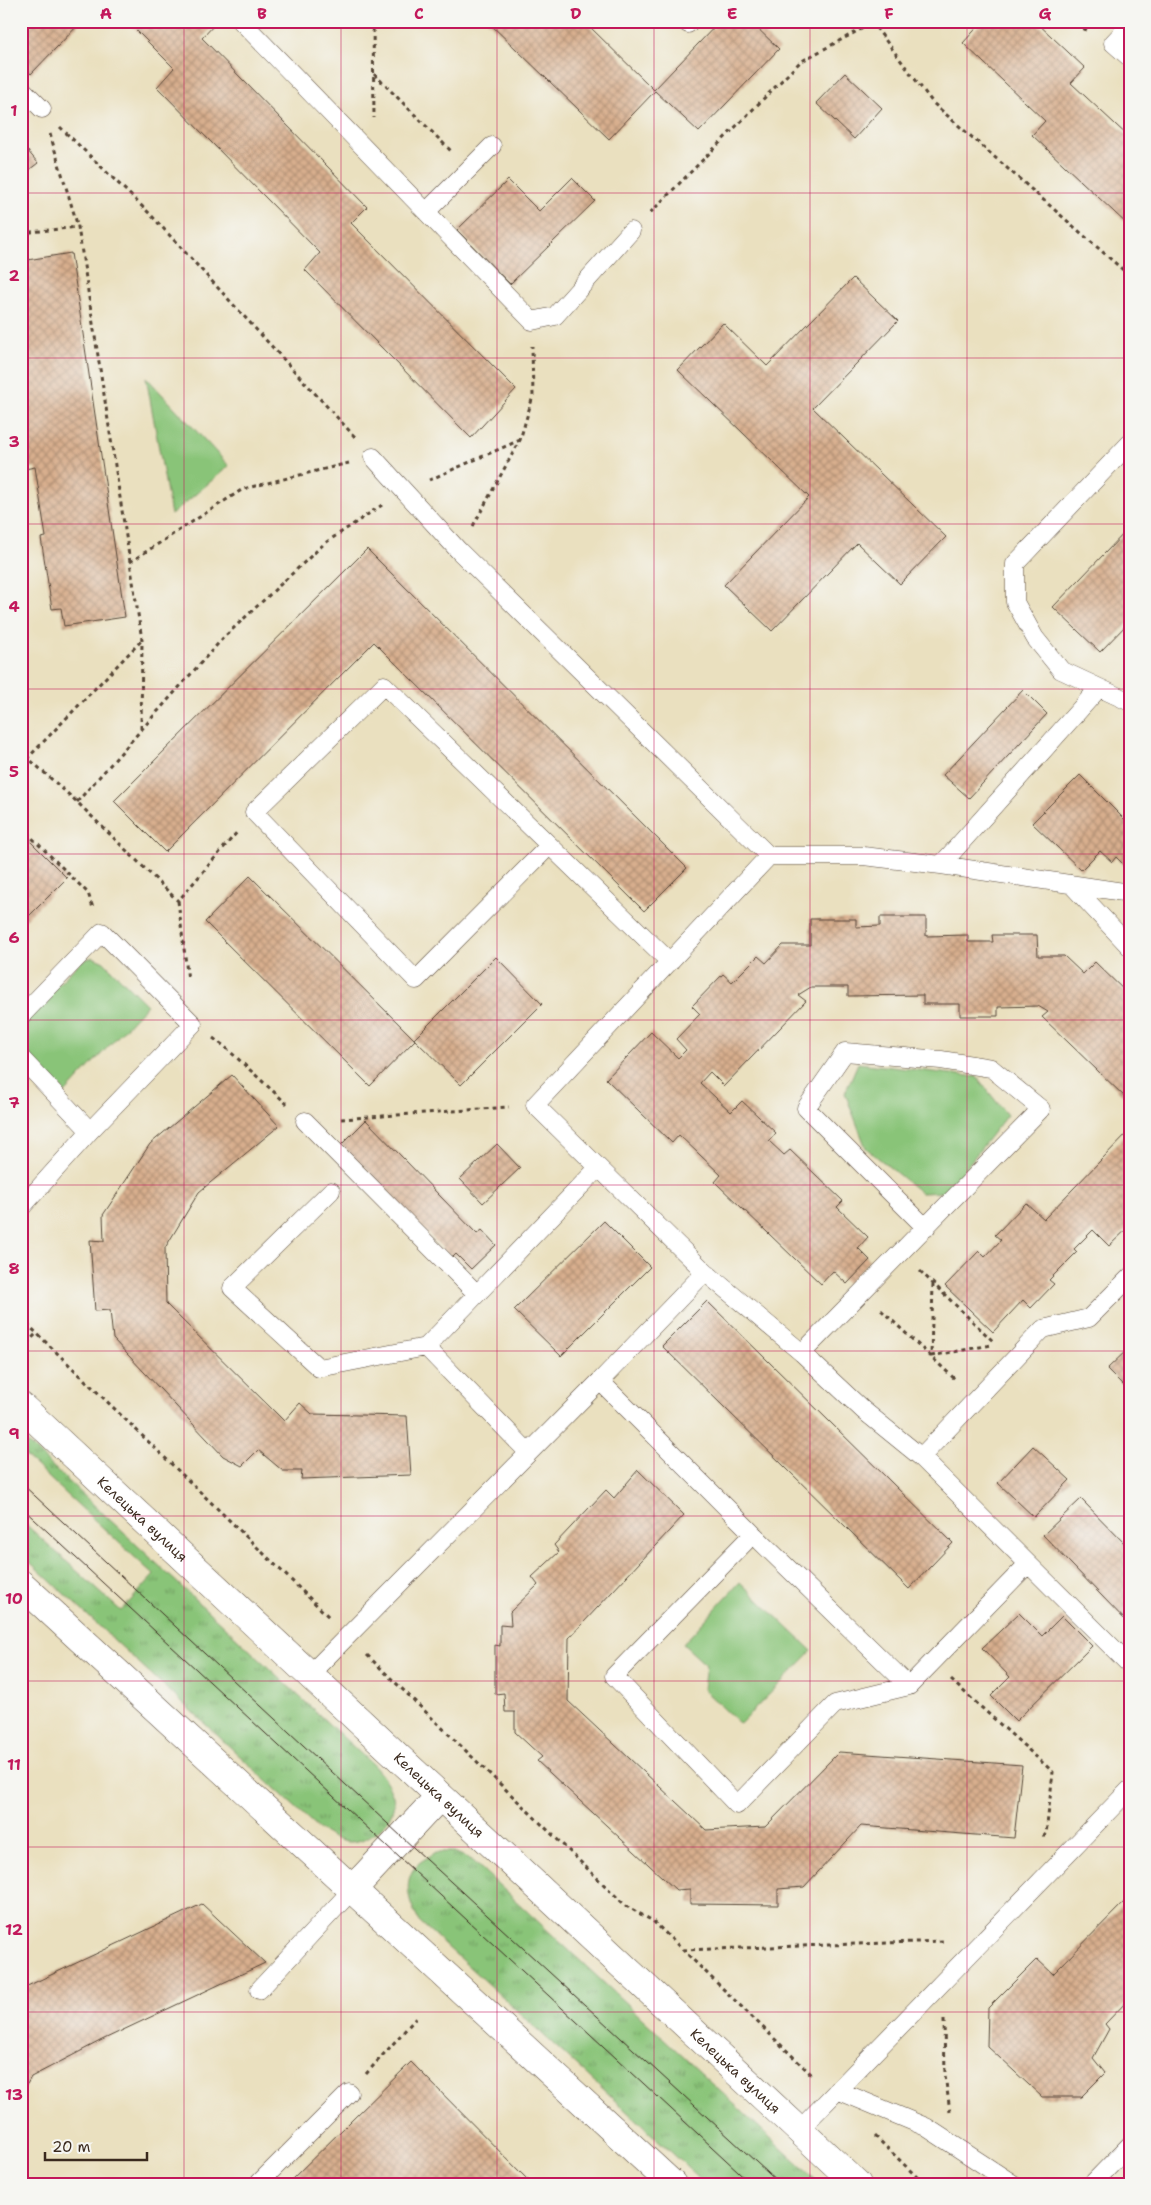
<svg xmlns="http://www.w3.org/2000/svg" width="1151" height="2205" font-family="'Shantell Sans',sans-serif">
<defs>
<pattern id="grass-tufts" width="24" height="20" patternUnits="userSpaceOnUse" patternTransform="scale(1.25)"><rect width="24" height="20" fill="#89c478"/><path d="M3 7l-1-3M5 7V3M7 7l1-3M15 17l-1-3M17 17v-4M19 17l1-3" fill="none" stroke="#719f62"/></pattern>
<pattern id="building-cross-hatch" width="8" height="8" patternUnits="userSpaceOnUse" patternTransform="scale(1.25)"><rect width="8" height="8" fill="#d8af8e"/><path d="M0 0l8 8M0 8l8-8" fill="none" stroke="#b08f73"/></pattern>
</defs>
<rect width="100%" height="100%" fill="#f6f6f2"/>
<filter id="ink" filterUnits="userSpaceOnUse"><feTurbulence type="fractalNoise" baseFrequency=".02" numOctaves="2"/><feDisplacementMap in="SourceGraphic" scale="10" xChannelSelector="R" yChannelSelector="G"/><feConvolveMatrix kernelMatrix="1 2 1 2 8 2 1 2 1" color-interpolation-filters="sRGB"/></filter>
<filter id="wash" filterUnits="userSpaceOnUse"><feTurbulence type="fractalNoise" baseFrequency=".0096" numOctaves="4" result="noise"/><feDisplacementMap in="SourceGraphic" scale="20" xChannelSelector="R" yChannelSelector="G"/><feGaussianBlur stdDeviation="1.12" result="paint"/><feColorMatrix in="noise" values="0 0 0 0 0 0 0 0 0 0 0 0 0 0 0 0 0 1.4 0 .05"/><feComposite in="paint" operator="in"/></filter>
<g filter="url(#wash)">
<rect width="100%" height="100%" fill="#eae0bf"/>
<path fill="url(#grass-tufts)" stroke="#62774b" d="M 21,1437 L 374,1766 C 382,1775 389,1784 393,1796 C 399,1818 371,1842 350,1842 C 339,1842 330,1836 321,1831 L 21,1554 L 21,1520 L 121,1611 L 154,1575 L 21,1452 Z
M 436,1852 L 454,1852 L 472,1860 L 820,2184 L 706,2184 L 419,1921 C 409,1903 401,1879 419,1863 C 424,1859 431,1856 436,1852 Z"/>
<path fill="#89c478" stroke="#62774b" d="M 146,377 L 229,466 L 171,515 Z
M 93,957 L 104,962 L 147,1005 L 65,1093 L 22,1050 L 21,1022 L 81,961 Z
M 858,1063 L 977,1077 L 1007,1115 L 947,1192 L 921,1193 L 866,1148 L 845,1093 Z
M 740,1582 L 812,1651 L 740,1724 L 703,1689 L 706,1665 L 683,1644 Z"/>
<g id="blocks">
<path fill="url(#building-cross-hatch)" d="M 21,21 L 82,21 L 31,74 L 21,64 Z
M 127,21 L 213,21 L 216,23 L 202,38 L 367,207 L 351,223 L 516,389 L 471,438 L 305,270 L 320,253 L 157,87 L 174,68 Z
M 487,21 L 584,21 L 654,90 L 720,21 L 750,21 L 779,49 L 699,132 L 655,91 L 609,139 Z
M 983,21 L 1035,21 L 1085,68 L 1071,83 L 1130,138 L 1130,227 L 1032,135 L 1045,121 L 963,43 Z
M 845,73 L 882,108 L 854,139 L 816,103 Z
M 21,143 L 38,163 L 21,176 Z
M 572,178 L 595,201 L 510,284 L 457,230 L 508,180 L 539,211 Z
M 71,253 L 125,617 L 64,626 L 61,608 L 52,609 L 41,538 L 46,537 L 35,467 L 25,469 L 21,444 L 21,427 L 26,427 L 21,393 L 21,261 Z
M 853,278 L 898,321 L 813,408 L 946,537 L 900,584 L 857,543 L 772,631 L 724,585 L 809,497 L 678,370 L 723,323 L 767,366 Z
M 1130,527 L 1130,621 L 1100,652 L 1053,607 Z
M 367,549 L 687,868 L 644,911 L 374,642 L 165,852 L 114,801 Z
M 1023,690 L 1047,714 L 969,798 L 943,775 Z
M 1080,775 L 1130,825 L 1130,867 L 1128,869 L 1116,857 L 1112,862 L 1100,851 L 1081,870 L 1032,823 Z
M 21,832 L 67,878 L 21,924 Z
M 250,876 L 415,1040 L 370,1086 L 205,922 Z
M 880,917 L 926,917 L 926,936 L 968,935 L 968,942 L 993,942 L 992,935 L 1037,935 L 1038,956 L 1064,956 L 1083,974 L 1095,962 L 1130,996 L 1130,1094 L 1126,1098 L 1042,1017 L 1048,1012 L 1038,1006 L 998,1007 L 998,1016 L 960,1016 L 960,1004 L 923,1004 L 923,995 L 848,996 L 848,987 L 811,987 L 798,995 L 806,1001 L 724,1086 L 710,1072 L 700,1083 L 731,1112 L 742,1101 L 776,1133 L 769,1141 L 784,1155 L 790,1150 L 843,1201 L 837,1207 L 868,1237 L 858,1248 L 870,1260 L 847,1284 L 833,1271 L 821,1284 L 715,1182 L 721,1175 L 679,1135 L 672,1143 L 606,1079 L 651,1032 L 678,1058 L 686,1050 L 676,1039 L 700,1014 L 692,1006 L 723,974 L 732,982 L 758,956 L 766,963 L 783,945 L 810,945 L 810,919 L 856,919 L 856,927 L 880,926 Z
M 496,957 L 542,1004 L 461,1085 L 414,1039 Z
M 232,1075 L 279,1126 L 199,1192 L 165,1248 L 166,1304 L 284,1421 L 300,1403 L 312,1414 L 407,1416 L 411,1475 L 301,1479 L 302,1471 L 283,1471 L 258,1450 L 242,1466 L 223,1456 L 113,1339 L 110,1310 L 95,1311 L 90,1240 L 104,1241 L 103,1215 L 150,1144 Z
M 366,1120 L 477,1234 L 482,1230 L 496,1245 L 471,1269 L 456,1254 L 452,1258 L 341,1145 Z
M 1130,1130 L 1130,1226 L 1109,1246 L 1093,1230 L 1074,1249 L 1077,1252 L 1049,1280 L 1054,1284 L 1031,1308 L 1023,1300 L 993,1332 L 945,1286 L 979,1251 L 985,1257 L 1001,1240 L 995,1235 L 1026,1203 L 1044,1219 Z
M 497,1144 L 520,1168 L 483,1203 L 460,1179 Z
M 604,1221 L 650,1267 L 561,1356 L 514,1310 Z
M 707,1301 L 953,1543 L 909,1589 L 662,1346 Z
M 1130,1347 L 1130,1392 L 1107,1369 Z
M 1033,1446 L 1070,1480 L 1034,1517 L 998,1483 Z
M 638,1470 L 684,1515 L 569,1638 L 568,1701 L 706,1830 L 765,1827 L 839,1752 L 1022,1765 L 1014,1838 L 861,1826 L 804,1887 L 778,1889 L 778,1905 L 690,1904 L 690,1889 L 676,1890 L 537,1761 L 542,1757 L 515,1732 L 515,1712 L 505,1712 L 504,1693 L 495,1694 L 495,1645 L 500,1646 L 500,1625 L 511,1626 L 510,1612 L 538,1585 L 532,1577 L 559,1552 L 554,1545 L 606,1490 L 614,1498 Z
M 1081,1499 L 1130,1549 L 1130,1625 L 1043,1535 Z
M 1019,1613 L 1042,1636 L 1062,1616 L 1092,1646 L 1016,1721 L 991,1696 L 1010,1677 L 982,1648 Z
M 1130,1896 L 1130,1998 L 1105,2024 L 1109,2029 L 1093,2058 L 1105,2073 L 1081,2097 L 1042,2097 L 987,2046 L 988,2008 L 1037,1959 L 1053,1974 Z
M 202,1904 L 265,1963 L 102,2040 L 31,2077 L 21,2095 L 21,1989 Z
M 411,2062 L 532,2184 L 287,2184 Z"/>
</g>
</g>
<g filter="url(#ink)">
<use href="#blocks" fill-opacity="0" stroke="#554536" stroke-width="1"/>
<g fill="none" stroke-linecap="round" stroke-linejoin="round">
<defs>
<path id="lane" d="M 241,21 L 532,321 L 555,316 L 631,231
M 685,21 L 688,24
M 1130,25 L 1113,43 L 1130,58
M 21,88 L 42,109
M 426,212 L 492,146
M 1130,443 L 1015,564 L 1015,602 L 1035,638 L 1061,670 L 1130,702
M 373,457 L 459,551 L 769,856
M 549,846 L 416,980 L 254,812 L 384,685 L 670,962
M 941,865 L 1099,688
M 1071,884 L 1130,947
M 1130,893 L 941,865 L 863,856 L 769,856 L 535,1105 L 705,1272 L 802,1353 L 863,1410 L 921,1457 L 1130,1665
M 21,1016 L 102,932 L 193,1024 L 90,1131 L 21,1208
M 21,1058 L 90,1131
M 305,1121 L 477,1294 L 598,1168
M 331,1191 L 232,1288 L 319,1368 L 426,1347 L 528,1452
M 426,1347 L 477,1294
M 802,1353 L 1041,1109 L 991,1068 L 941,1060 L 845,1052 L 806,1108 L 926,1228
M 600,1381 L 705,1272
M 921,1457 L 1043,1329 L 1089,1318 L 1130,1277
M 753,1534 L 614,1676 L 737,1805 L 835,1704 L 909,1686
M 309,1675 L 600,1381 L 753,1534 L 909,1686 L 1028,1564
M 259,1990 L 352,1890
M 837,2090 L 926,2127 L 1013,2184
M 800,2129 L 1130,1789
M 258,2184 L 349,2093
M 1092,2184 L 1130,2145"/>
<g id="secondary">
<path id="s1" d="M 21,1406 L 857,2184"/>
<path d="M 21,1584 L 672,2184"/>
<path d="M 352,1890 L 439,1797"/>
</g>
</defs>
<use href="#lane" stroke="#554536" stroke-width="19"/>
<use href="#secondary" stroke="#554536" stroke-width="29"/>
<path stroke="#554536" stroke-width="3" stroke-dasharray="4 4" stroke-linecap="butt" d="M 373,21 L 374,118
M 871,21 L 933,103 L 1130,276
M 1069,21 L 1090,32
M 374,74 L 451,151
M 60,127 L 150,214 L 356,438
M 50,134 L 78,227 L 130,562 L 142,640 L 141,729
M 650,213 L 800,62 L 876,21
M 21,233 L 78,227
M 429,480 L 520,440
M 473,526 L 520,440 L 533,396 L 532,346
M 130,562 L 243,489 L 349,463
M 21,749 L 28,758 L 77,802 L 178,901 L 238,831
M 21,765 L 142,640
M 77,802 L 223,638 L 325,543 L 382,505
M 21,827 L 88,893 L 93,908
M 178,901 L 188,980
M 213,1038 L 224,1046 L 287,1104
M 341,1119 L 509,1107
M 920,1271 L 995,1343
M 933,1284 L 931,1356 L 991,1345
M 881,1310 L 957,1381
M 21,1318 L 329,1617
M 21,1349 L 37,1333
M 367,1655 L 626,1906 L 653,1921 L 814,2077
M 951,1680 L 1053,1772 L 1046,1834 L 1041,1839
M 683,1950 L 945,1941
M 944,2020 L 945,2075 L 950,2111
M 366,2074 L 416,2018
M 875,2136 L 924,2184"/>
<use href="#lane" stroke="#fff" stroke-width="18"/>
<use href="#secondary" stroke="#fff" stroke-width="28"/>
<path stroke="#3b2a1e" stroke-width="1" d="M 21,1483 L 402,1837 L 780,2184
M 21,1507 L 752,2184"/>
</g>
</g>
<path fill="none" stroke="#c2185b" stroke-width="1" stroke-opacity="0.55" d="M 184,21 L 184,2184M 341,21 L 341,2184M 497,21 L 497,2184M 654,21 L 654,2184M 810,21 L 810,2184M 967,21 L 967,2184M 21,193 L 1130,193M 21,358 L 1130,358M 21,524 L 1130,524M 21,689 L 1130,689M 21,854 L 1130,854M 21,1020 L 1130,1020M 21,1185 L 1130,1185M 21,1351 L 1130,1351M 21,1516 L 1130,1516M 21,1681 L 1130,1681M 21,1847 L 1130,1847M 21,2012 L 1130,2012"/>
<g text-anchor="middle" stroke-width="4" stroke-linejoin="round" paint-order="stroke">
<g font-size="14" fill="#3b2a1e" stroke="#f6f6f2">
<text dy="5" stroke="none"><textPath href="#s1" startOffset="166">Келецька вулиця</textPath></text>
<text dy="5" stroke="none"><textPath href="#s1" startOffset="571">Келецька вулиця</textPath></text>
<text dy="5" stroke="none"><textPath href="#s1" startOffset="976">Келецька вулиця</textPath></text>
</g>
</g>
<rect width="1151" height="2205" fill="none" stroke="#f6f6f2" stroke-width="55"/>
<path d="M45 2152v8h102v-8" fill="none" stroke="#3b2a1e" stroke-width="2.5"/>
<text x="52" y="2152" font-size="15" fill="#3b2a1e" stroke="#f6f6f2" stroke-width="4" paint-order="stroke">20 m</text>
<rect x="28" y="28" width="1096" height="2150" fill="none" stroke="#c2185b" stroke-width="2"/>
<g font-size="16" text-anchor="middle" font-weight="bold" fill="#c2185b">
<text x="106" y="19">A</text>
<text x="262" y="19">B</text>
<text x="419" y="19">C</text>
<text x="576" y="19">D</text>
<text x="732" y="19">E</text>
<text x="889" y="19">F</text>
<text x="1045" y="19">G</text>
<text x="14" y="116">1</text>
<text x="14" y="281">2</text>
<text x="14" y="447">3</text>
<text x="14" y="612">4</text>
<text x="14" y="777">5</text>
<text x="14" y="943">6</text>
<text x="14" y="1108">7</text>
<text x="14" y="1274">8</text>
<text x="14" y="1439">9</text>
<text x="14" y="1604">10</text>
<text x="14" y="1770">11</text>
<text x="14" y="1935">12</text>
<text x="14" y="2100">13</text>
</g>
</svg>
